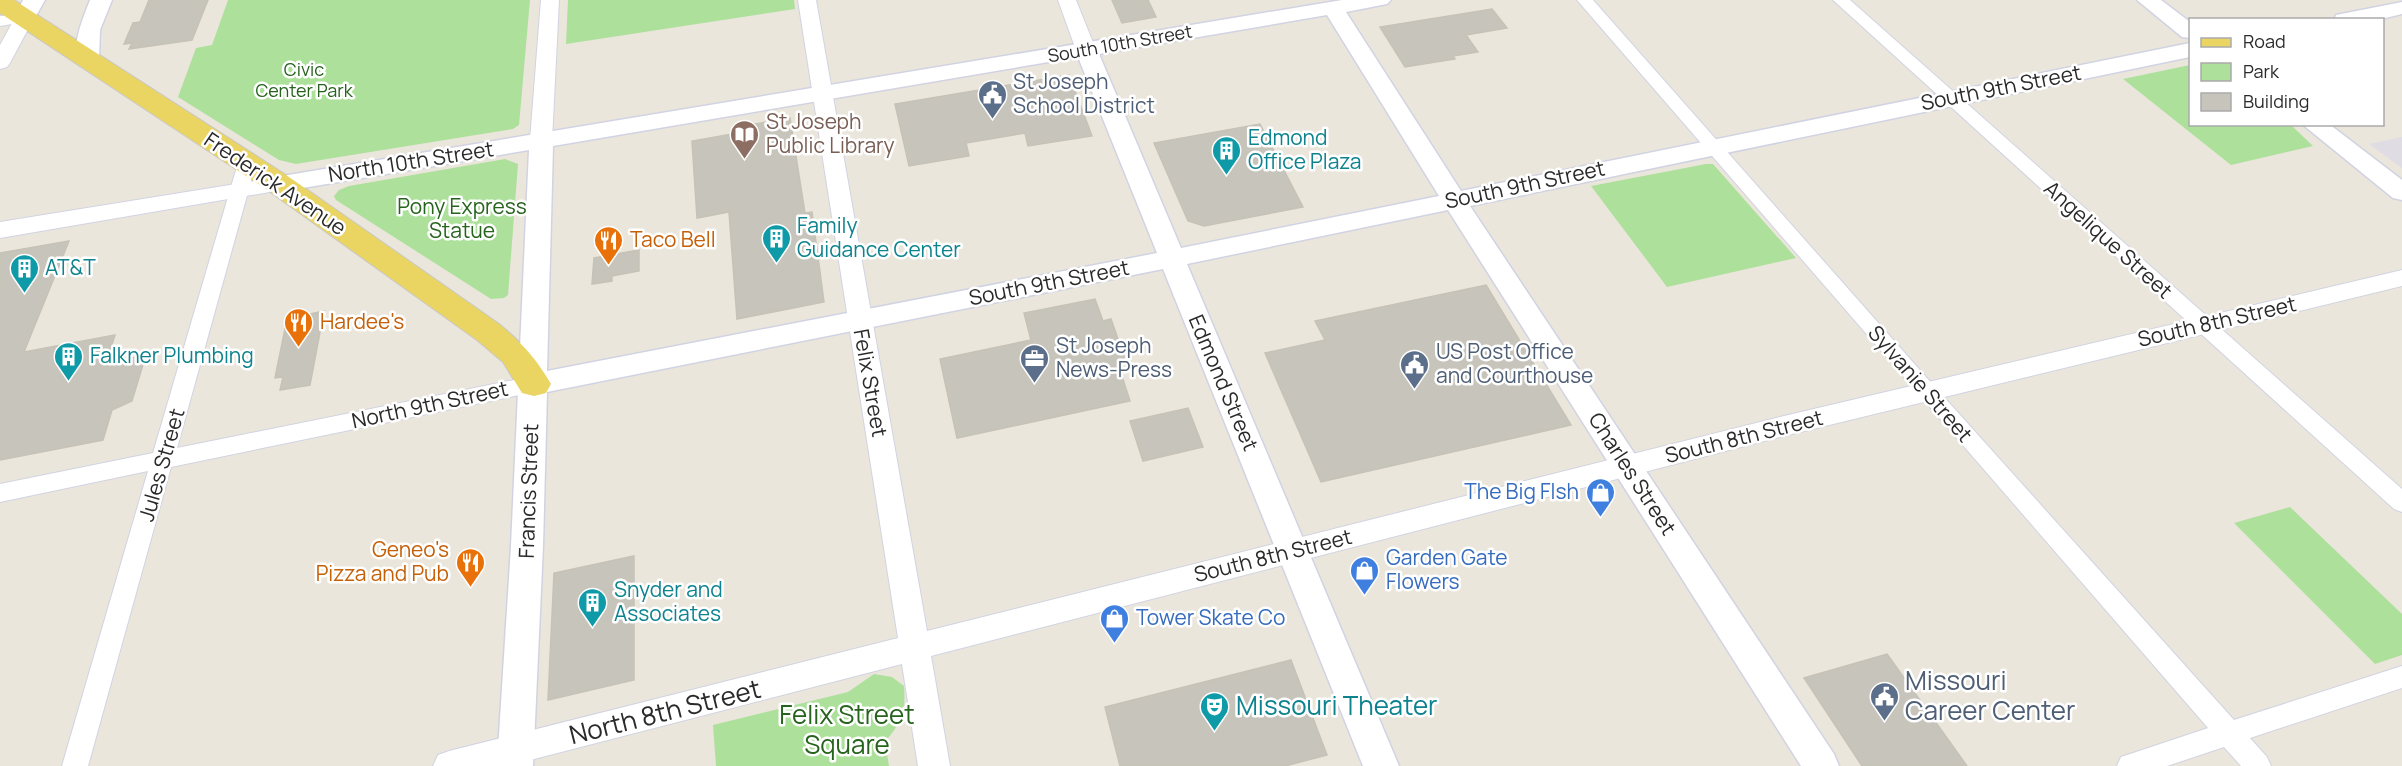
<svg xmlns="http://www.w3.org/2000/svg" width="2402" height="766" font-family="Manrope,sans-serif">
<rect width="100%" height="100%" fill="#ebe6dc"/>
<path fill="#dfdce4" d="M 2402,137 L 2402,168 L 2369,144 Z"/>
<path fill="#ade09b" d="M 228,0 L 530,0 L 519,125 L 513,129 L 296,164 L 279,160 L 178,97 L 196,48 L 212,45 Z
M 568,0 L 794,0 L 795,9 L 566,44 Z
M 2190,65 L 2190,124 L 2291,125 L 2313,146 L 2231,165 L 2123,79 Z
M 505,159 L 518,164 L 508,295 L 504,298 L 491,299 L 336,200 L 334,196 L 339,190 L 349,186 Z
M 1706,164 L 1713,164 L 1796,258 L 1667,287 L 1591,186 Z
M 2290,507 L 2402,614 L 2402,655 L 2375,664 L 2234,523 Z
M 874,674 L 892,677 L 904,686 C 906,714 902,721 885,742 L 889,766 L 716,766 L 713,725 L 848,692 Z"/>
<path fill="#c7c4bb" stroke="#c6c2b6" stroke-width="1.5" d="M 149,0 L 208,0 L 192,40 L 129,49 L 132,43 L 124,44 L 133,23 L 140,22 Z
M 1112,0 L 1148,0 L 1156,17 L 1122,23 Z
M 1492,9 L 1507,28 L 1466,35 L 1478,52 L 1453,56 L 1455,59 L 1405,67 L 1380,27 Z
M 1069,75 L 1092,136 L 1028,146 L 1025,133 L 966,143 L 969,156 L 909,166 L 895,104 Z
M 790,118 L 805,213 L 812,212 L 824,302 L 737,319 L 729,212 L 697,218 L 692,141 L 738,133 L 737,127 Z
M 1260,124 L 1303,207 L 1204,226 L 1188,221 L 1154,143 Z
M 69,241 L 24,352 L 115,335 L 108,357 L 145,358 L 132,401 L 112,410 L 103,440 L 0,460 L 0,253 Z
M 639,250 L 639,271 L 612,276 L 612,281 L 592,284 L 594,258 Z
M 1486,285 L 1571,425 L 1321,482 L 1265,353 L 1325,340 L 1315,321 Z
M 1095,299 L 1103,321 L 1111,319 L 1126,362 L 1118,364 L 1130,401 L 957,438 L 940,359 L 1031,340 L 1024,313 Z
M 324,311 L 310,385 L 280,390 L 283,377 L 275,378 L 287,319 Z
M 1188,408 L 1203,447 L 1143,461 L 1130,421 Z
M 634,556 L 634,680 L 548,700 L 554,573 Z
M 1887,654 L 1967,766 L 1862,766 L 1804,678 Z
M 1291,660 L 1327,755 L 1285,766 L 1120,766 L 1105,707 Z"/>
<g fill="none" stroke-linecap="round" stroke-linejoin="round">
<defs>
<path id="minor" d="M 1577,0 L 1593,0 L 1934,386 L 2234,720 L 2402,666 L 2402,688 L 2250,738 L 2267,757 L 2271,766 L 2241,766 L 2224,747 L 2167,766 L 2117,766 L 2121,757 L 2208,728 Z
M 1833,0 L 1850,0 L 2402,489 L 2402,512 L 2394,509 Z
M 24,13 L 30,15 L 32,18 L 30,21 L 0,26 L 0,16 Z
M 247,157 L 253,159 L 256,163 L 177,448 L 534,376 L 541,378 L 545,384 L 541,390 L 534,392 L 171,467 L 88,766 L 62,766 L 148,471 L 0,502 L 0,484 L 153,453 L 238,163 L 241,159 Z"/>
<path id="tertiary" d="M 541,0 L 559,0 L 552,140 L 549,145 L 541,147 L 533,145 L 530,140 Z
M 798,0 L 816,0 L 927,631 L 1784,416 L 2402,270 L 2402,286 L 1784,436 L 931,656 L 950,766 L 918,766 L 902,664 L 507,766 L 433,766 L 438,755 L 449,751 L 898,638 Z
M 1058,0 L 1076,0 L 1096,50 L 1093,54 L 1079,54 L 1076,50 Z
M 24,12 L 31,14 L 34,18 L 10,63 L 7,67 L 0,69 L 0,45 L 17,14 Z
M 279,177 L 287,179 L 290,184 L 287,189 L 0,238 L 0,222 Z"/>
<path id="secondary" d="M 23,0 L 45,0 L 32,23 L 24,24 L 16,23 L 13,18 Z
M 90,0 L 112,0 L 100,30 L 99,61 L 96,66 L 88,68 L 80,66 C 69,49 84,16 90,0 Z
M 1342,0 L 1391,0 L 1387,4 L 1346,12 L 1461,191 L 2190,43 L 2190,57 L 1470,206 L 1834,754 L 1839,766 L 1801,766 L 1448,210 L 1187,264 L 1399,766 L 1363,766 L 1163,269 L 547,392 L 543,546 L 533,766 L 497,766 L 511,546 L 529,150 L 279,192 L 270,190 L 267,184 L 270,178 ZM 1327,15 L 1439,196 L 1181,248 L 1099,54 ZM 1078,57 L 1157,253 L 547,371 L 553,146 Z
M 2137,0 L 2161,0 L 2190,22 L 2190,38 L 2182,37 Z
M 2402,2 L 2402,14 L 2377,20 L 2334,20 L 2336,15 Z
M 2302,124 L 2329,124 L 2402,180 L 2402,200 L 2393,198 Z"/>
<path id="primary" d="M 0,0 L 14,0 L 289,177 L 499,324 C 522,343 536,358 551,384 L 546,393 L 534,396 L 522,393 L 503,362 L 477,340 L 269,191 L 0,13 Z"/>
</defs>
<use href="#minor" stroke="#d1d3e2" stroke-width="2"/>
<use href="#tertiary" stroke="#d1d3e2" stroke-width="2"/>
<use href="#secondary" stroke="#d1d3e2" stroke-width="3"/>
<use href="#primary" stroke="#c8c8c8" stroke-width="2"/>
<use href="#minor" fill="#fff" fill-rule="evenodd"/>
<use href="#tertiary" fill="#fff" fill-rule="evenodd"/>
<use href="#secondary" fill="#fff" fill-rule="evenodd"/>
<use href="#primary" fill="#ead562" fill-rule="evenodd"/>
</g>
<defs>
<symbol id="civic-pin" viewBox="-11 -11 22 30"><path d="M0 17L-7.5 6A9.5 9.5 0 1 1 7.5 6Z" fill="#5c6f8a" stroke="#fff"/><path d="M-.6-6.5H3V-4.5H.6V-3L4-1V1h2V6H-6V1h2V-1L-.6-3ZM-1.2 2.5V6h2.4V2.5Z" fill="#fff"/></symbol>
<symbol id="library-pin" viewBox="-11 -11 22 30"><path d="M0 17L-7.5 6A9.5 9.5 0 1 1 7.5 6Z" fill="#8d6e63" stroke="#fff"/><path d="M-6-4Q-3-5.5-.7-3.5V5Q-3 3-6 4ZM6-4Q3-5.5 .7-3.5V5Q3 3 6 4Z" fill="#fff"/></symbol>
<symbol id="building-pin" viewBox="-11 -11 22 30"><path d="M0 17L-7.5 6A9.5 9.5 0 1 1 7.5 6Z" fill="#0f9aa8" stroke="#fff"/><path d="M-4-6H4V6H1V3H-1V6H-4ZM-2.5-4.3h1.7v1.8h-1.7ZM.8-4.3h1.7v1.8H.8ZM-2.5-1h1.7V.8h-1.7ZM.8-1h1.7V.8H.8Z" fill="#fff"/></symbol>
<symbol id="restaurant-pin" viewBox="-11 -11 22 30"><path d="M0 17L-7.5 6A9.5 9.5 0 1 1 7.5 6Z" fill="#e8710a" stroke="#fff"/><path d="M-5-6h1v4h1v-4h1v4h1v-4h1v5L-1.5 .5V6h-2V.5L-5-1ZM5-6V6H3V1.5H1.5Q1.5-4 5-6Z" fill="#fff"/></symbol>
<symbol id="office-pin" viewBox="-11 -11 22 30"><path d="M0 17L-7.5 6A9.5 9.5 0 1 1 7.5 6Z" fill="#5c6f8a" stroke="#fff"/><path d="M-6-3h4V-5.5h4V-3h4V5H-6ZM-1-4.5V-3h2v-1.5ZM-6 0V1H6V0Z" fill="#fff"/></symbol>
<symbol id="shop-pin" viewBox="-11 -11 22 30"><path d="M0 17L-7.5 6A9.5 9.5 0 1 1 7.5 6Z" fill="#3f7fe0" stroke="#fff"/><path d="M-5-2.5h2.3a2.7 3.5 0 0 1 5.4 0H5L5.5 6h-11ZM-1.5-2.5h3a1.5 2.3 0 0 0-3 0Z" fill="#fff"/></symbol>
<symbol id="theatre-pin" viewBox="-11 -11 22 30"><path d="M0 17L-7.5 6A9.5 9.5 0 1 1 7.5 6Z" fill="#0f9aa8" stroke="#fff"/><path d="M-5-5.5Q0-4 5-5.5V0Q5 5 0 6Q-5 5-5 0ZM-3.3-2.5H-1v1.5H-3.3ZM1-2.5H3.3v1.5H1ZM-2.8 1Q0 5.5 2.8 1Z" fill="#fff"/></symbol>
</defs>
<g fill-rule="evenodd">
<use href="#civic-pin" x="976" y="78" width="33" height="45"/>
<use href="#library-pin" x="728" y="118" width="33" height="45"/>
<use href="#building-pin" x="1210" y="134" width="33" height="45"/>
<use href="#building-pin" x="760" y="222" width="33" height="45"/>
<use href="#restaurant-pin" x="592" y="224" width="33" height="45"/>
<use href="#building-pin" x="8" y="252" width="33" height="45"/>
<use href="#restaurant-pin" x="282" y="306" width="33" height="45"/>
<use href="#building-pin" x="52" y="340" width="33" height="45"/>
<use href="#office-pin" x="1018" y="342" width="33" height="45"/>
<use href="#civic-pin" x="1398" y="348" width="33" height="45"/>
<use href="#shop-pin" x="1584" y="476" width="33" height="45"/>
<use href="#restaurant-pin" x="454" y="546" width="33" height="45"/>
<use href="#shop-pin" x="1348" y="554" width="33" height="45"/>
<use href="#building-pin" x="576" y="586" width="33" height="45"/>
<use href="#shop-pin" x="1098" y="602" width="33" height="45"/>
<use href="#civic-pin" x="1868" y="680" width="33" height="45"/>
<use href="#theatre-pin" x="1198" y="690" width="33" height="45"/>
</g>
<g text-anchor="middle" stroke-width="5" stroke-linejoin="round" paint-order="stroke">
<g font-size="18" fill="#2a2a2a" stroke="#fff">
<text transform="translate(1120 44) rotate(-10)" y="6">South 10th Street</text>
</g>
<g font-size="18" fill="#26631d" stroke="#fff">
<text x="304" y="76">Civic<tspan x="304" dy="21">Center Park</tspan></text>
</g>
<g font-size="21" fill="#4e5e75" stroke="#fff" text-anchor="start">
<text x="1013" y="89">St Joseph<tspan x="1013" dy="24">School District</tspan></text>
<text x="1056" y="353">St Joseph<tspan x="1056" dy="24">News-Press</tspan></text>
<text x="1436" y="359">US Post Office<tspan x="1436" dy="24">and Courthouse</tspan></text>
</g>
<g font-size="21" fill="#2a2a2a" stroke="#fff">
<text transform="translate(2001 88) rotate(-11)" y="7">South 9th Street</text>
<text transform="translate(411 162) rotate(-9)" y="7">North 10th Street</text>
<text transform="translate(275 184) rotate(34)" y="7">Frederick Avenue</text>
<text transform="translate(1525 185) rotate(-12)" y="7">South 9th Street</text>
<text transform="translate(2108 240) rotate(42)" y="7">Angelique Street</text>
<text transform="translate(1049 283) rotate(-11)" y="7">South 9th Street</text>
<text transform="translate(2217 322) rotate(-13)" y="7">South 8th Street</text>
<text transform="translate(870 383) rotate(80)" y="7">Felix Street</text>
<text transform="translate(1223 383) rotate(67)" y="7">Edmond Street</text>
<text transform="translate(1920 384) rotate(49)" y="7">Sylvanie Street</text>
<text transform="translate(430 405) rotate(-12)" y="7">North 9th Street</text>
<text transform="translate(1744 437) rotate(-14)" y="7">South 8th Street</text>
<text transform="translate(162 465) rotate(-74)" y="7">Jules Street</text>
<text transform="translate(1632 474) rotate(57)" y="7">Charles Street</text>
<text transform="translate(529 491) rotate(-88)" y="7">Francis Street</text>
<text transform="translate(1273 556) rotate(-14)" y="7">South 8th Street</text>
</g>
<g font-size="21" fill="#785e54" stroke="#fff" text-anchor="start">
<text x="766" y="129">St Joseph<tspan x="766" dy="24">Public Library</tspan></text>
</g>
<g font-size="21" fill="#0d838f" stroke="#fff" text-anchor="start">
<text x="1248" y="145">Edmond<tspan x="1248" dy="24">Office Plaza</tspan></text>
<text x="797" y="233">Family<tspan x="797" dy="24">Guidance Center</tspan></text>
<text x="45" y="275">AT&amp;T</text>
<text x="90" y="363">Falkner Plumbing</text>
<text x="614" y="597">Snyder and<tspan x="614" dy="24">Associates</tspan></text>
</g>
<g font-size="21" fill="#26631d" stroke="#fff">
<text x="462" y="214">Pony Express<tspan x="462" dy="24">Statue</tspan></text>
</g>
<g font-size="21" fill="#c56008" stroke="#fff" text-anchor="start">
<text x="630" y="247">Taco Bell</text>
<text x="320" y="329">Hardee's</text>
<text x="449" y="557" text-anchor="end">Geneo's<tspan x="449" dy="24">Pizza and Pub</tspan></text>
</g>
<g font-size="21" fill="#366cbe" stroke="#fff" text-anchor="start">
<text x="1579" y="499" text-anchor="end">The Big FIsh</text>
<text x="1386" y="565">Garden Gate<tspan x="1386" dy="24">Flowers</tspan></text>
<text x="1136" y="625">Tower Skate Co</text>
</g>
<g font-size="26" fill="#4e5e75" stroke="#fff" text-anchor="start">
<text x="1905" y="690">Missouri<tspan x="1905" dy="30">Career Center</tspan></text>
</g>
<g font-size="26" fill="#0d838f" stroke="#fff" text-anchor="start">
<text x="1236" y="715">Missouri Theater</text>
</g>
<g font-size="26" fill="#2a2a2a" stroke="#fff">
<text transform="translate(665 712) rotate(-14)" y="9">North 8th Street</text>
</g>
<g font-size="26" fill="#26631d" stroke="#fff">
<text x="847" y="724">Felix Street<tspan x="847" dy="30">Square</tspan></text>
</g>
</g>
<rect x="2189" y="18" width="195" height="108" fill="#ffffff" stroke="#aaaaaa" stroke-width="1.5"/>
<rect x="2201" y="38" width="30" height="9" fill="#ead562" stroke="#aaaaaa" stroke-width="1.5"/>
<text x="2243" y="48" font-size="18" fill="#2a2a2a">Road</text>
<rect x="2201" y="63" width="30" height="18" fill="#ade09b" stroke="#aaaaaa" stroke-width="1.5"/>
<text x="2243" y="78" font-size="18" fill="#2a2a2a">Park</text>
<rect x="2201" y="93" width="30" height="18" fill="#c7c4bb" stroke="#aaaaaa" stroke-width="1.5"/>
<text x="2243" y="108" font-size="18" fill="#2a2a2a">Building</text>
</svg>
